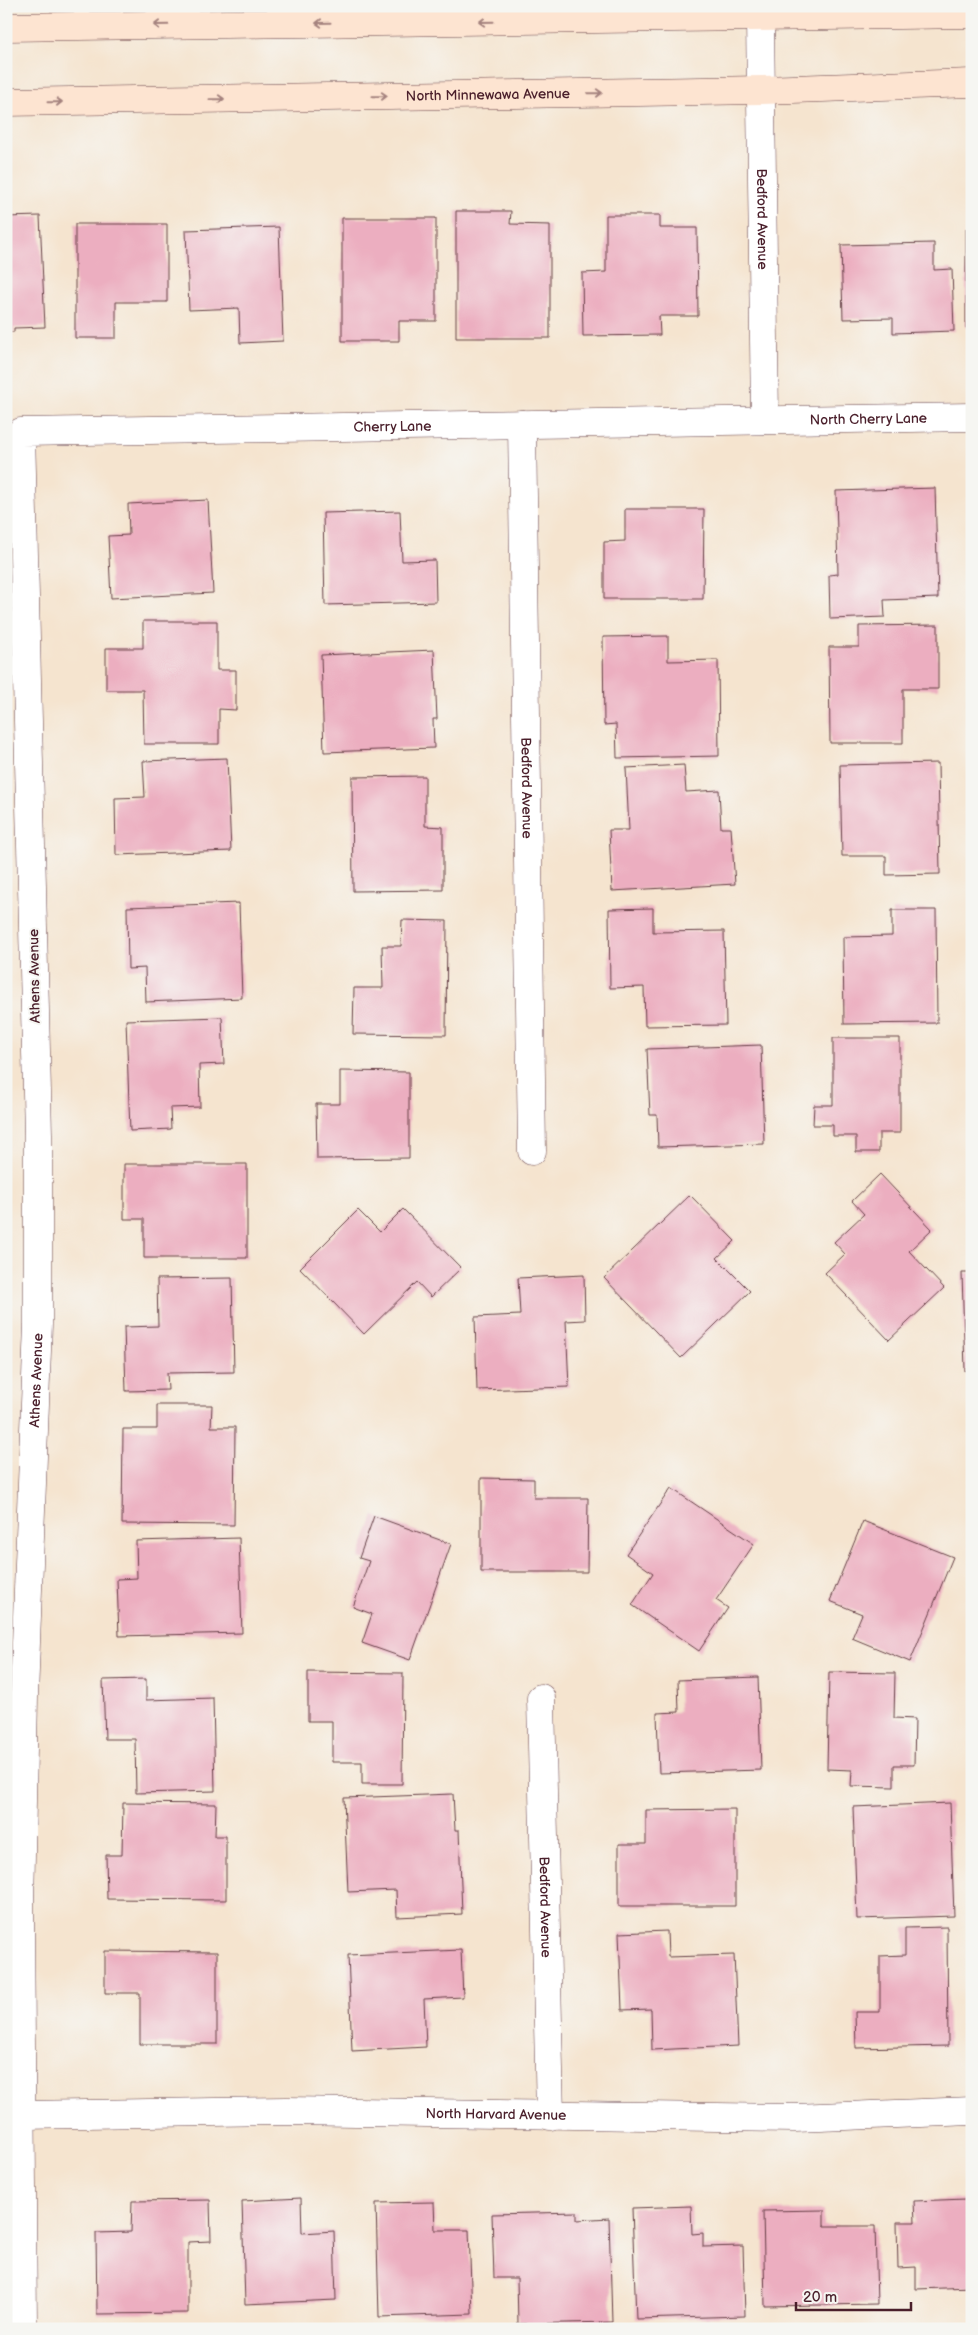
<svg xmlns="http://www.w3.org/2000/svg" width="978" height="2335" font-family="'Balsamiq Sans',sans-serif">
<rect width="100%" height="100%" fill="#f6f6f2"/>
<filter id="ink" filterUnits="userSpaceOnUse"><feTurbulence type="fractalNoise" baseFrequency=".02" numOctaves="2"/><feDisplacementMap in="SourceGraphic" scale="10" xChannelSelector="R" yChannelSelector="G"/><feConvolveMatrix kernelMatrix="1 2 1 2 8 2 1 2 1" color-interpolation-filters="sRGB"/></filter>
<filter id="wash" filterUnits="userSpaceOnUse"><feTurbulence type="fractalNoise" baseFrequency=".0096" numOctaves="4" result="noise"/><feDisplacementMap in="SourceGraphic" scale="20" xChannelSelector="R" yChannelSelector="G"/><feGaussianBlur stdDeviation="1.12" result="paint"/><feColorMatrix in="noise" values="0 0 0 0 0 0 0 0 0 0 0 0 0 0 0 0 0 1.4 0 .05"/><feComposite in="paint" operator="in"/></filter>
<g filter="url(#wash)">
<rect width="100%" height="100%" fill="#f5e4cf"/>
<g id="blocks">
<path fill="#ecaec0" d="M 456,211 L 511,211 L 510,224 L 550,225 L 550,338 L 456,338 Z
M 606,215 L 660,215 L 660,228 L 697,228 L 698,316 L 659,316 L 660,335 L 583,336 L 582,273 L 606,272 Z
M 40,216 L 45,327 L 14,328 L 14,332 L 6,332 L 6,217 Z
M 342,218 L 436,218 L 436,321 L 399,321 L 399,341 L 342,341 Z
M 75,224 L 167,224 L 167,302 L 116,302 L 116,338 L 75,338 Z
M 279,227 L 283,341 L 240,343 L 239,308 L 189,310 L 186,230 Z
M 966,229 L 972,229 L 972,328 L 966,328 Z
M 934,243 L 934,270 L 952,269 L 954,331 L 893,333 L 893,318 L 843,319 L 841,245 Z
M 935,488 L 938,598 L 884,600 L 885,617 L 830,619 L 829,575 L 838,574 L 836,491 Z
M 208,500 L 213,593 L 111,598 L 108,536 L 129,535 L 128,504 Z
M 625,509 L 704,509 L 703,599 L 604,599 L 604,542 L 625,541 Z
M 400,511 L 402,561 L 435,560 L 436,602 L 325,605 L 323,513 Z
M 143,621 L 217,621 L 217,670 L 236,670 L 236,710 L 219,709 L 219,744 L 144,744 L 143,690 L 106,690 L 106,648 L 143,648 Z
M 938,625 L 938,689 L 903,689 L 903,743 L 830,743 L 829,647 L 859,647 L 859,626 Z
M 668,636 L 668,661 L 718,660 L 719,756 L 617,758 L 616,724 L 604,725 L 603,637 Z
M 434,650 L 437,719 L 433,719 L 434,748 L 324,752 L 321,655 Z
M 227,758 L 231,851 L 116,855 L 115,798 L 145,797 L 143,761 Z
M 938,763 L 940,874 L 886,875 L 886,856 L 842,856 L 840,765 Z
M 684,765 L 686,792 L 719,790 L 721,828 L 731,828 L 735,884 L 612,891 L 609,830 L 629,830 L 626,768 Z
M 425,776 L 425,826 L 443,827 L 443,890 L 353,891 L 352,777 Z
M 239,903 L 242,998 L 146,1002 L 145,968 L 128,969 L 127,907 Z
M 653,908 L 653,932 L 724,931 L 726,1025 L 645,1026 L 644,987 L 610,988 L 609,909 Z
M 892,910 L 936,910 L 937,1023 L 844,1024 L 843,937 L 892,936 Z
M 402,920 L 447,921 L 446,1035 L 353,1034 L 354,988 L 383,988 L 382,946 L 401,946 Z
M 222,1017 L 224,1064 L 199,1065 L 200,1107 L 170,1108 L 171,1129 L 130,1131 L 126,1020 Z
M 833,1038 L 900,1038 L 900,1133 L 879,1133 L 879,1152 L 856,1152 L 856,1136 L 833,1136 L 833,1125 L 813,1125 L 814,1105 L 833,1105 Z
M 761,1045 L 764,1144 L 658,1147 L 657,1115 L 650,1115 L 647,1049 Z
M 340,1071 L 409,1072 L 409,1158 L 317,1159 L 316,1104 L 340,1104 Z
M 124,1164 L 247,1164 L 247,1258 L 144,1258 L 144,1219 L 124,1219 Z
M 880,1174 L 932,1229 L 909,1251 L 944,1288 L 889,1340 L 825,1273 L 845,1254 L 834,1242 L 864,1214 L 852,1201 Z
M 690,1195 L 735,1241 L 717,1258 L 750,1291 L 681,1358 L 604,1278 Z
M 403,1209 L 461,1268 L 431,1297 L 417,1282 L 364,1334 L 300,1268 L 358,1210 L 380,1232 Z
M 962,1273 L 972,1273 L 972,1370 L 965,1371 Z
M 584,1275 L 585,1320 L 566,1321 L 569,1387 L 477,1390 L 475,1317 L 520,1315 L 518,1278 Z
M 232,1278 L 234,1372 L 167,1373 L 168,1390 L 126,1391 L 124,1327 L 158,1326 L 157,1279 Z
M 157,1405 L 212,1405 L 211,1427 L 235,1427 L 234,1525 L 122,1524 L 123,1429 L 157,1429 Z
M 481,1478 L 534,1479 L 534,1498 L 588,1498 L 587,1572 L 481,1572 Z
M 671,1488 L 754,1544 L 716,1600 L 728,1608 L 699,1651 L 632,1605 L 653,1573 L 626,1554 Z
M 374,1516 L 451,1544 L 410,1660 L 362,1643 L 372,1614 L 353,1607 L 369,1561 L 359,1558 Z
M 863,1521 L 953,1557 L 910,1662 L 852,1638 L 862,1614 L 830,1601 Z
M 239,1538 L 242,1633 L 119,1636 L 117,1579 L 137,1578 L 136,1541 Z
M 308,1672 L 403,1673 L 402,1784 L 362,1784 L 362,1762 L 332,1762 L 332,1721 L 308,1721 Z
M 829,1672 L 895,1673 L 894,1718 L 915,1719 L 914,1765 L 894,1765 L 894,1787 L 851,1786 L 852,1770 L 827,1769 Z
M 758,1677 L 761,1770 L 659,1773 L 657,1713 L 679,1712 L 678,1680 Z
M 146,1679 L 146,1700 L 213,1698 L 215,1791 L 136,1793 L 135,1739 L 105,1739 L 103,1680 Z
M 453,1794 L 455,1830 L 459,1830 L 462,1914 L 397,1917 L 396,1890 L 348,1892 L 344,1798 Z
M 123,1803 L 216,1804 L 215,1836 L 226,1836 L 226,1900 L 107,1899 L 106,1855 L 122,1855 Z
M 950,1803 L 954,1916 L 857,1919 L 853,1807 Z
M 735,1809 L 735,1906 L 619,1906 L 619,1844 L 646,1844 L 646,1810 Z
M 947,1927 L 948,2046 L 856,2048 L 855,2012 L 880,2012 L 880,1956 L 905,1955 L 905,1928 Z
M 667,1931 L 668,1957 L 734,1955 L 738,2046 L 652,2050 L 651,2009 L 622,2010 L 619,1933 Z
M 461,1950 L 463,1997 L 424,1999 L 426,2047 L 352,2051 L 348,1955 Z
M 105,1951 L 217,1952 L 217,2044 L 140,2044 L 140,1993 L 105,1993 Z
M 301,2198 L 302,2233 L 334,2231 L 336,2300 L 245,2304 L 242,2201 Z
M 966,2199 L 967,2222 L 972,2222 L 972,2287 L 916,2289 L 916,2267 L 898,2268 L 897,2222 L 915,2222 L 914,2201 Z
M 210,2200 L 211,2241 L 188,2242 L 188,2313 L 97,2314 L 96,2233 L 131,2232 L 132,2201 Z
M 434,2202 L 435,2230 L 469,2230 L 472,2314 L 379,2317 L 376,2203 Z
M 691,2206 L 692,2234 L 703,2233 L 703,2247 L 743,2246 L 745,2316 L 636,2319 L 632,2208 Z
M 824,2210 L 824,2226 L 875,2226 L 877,2304 L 765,2306 L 763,2211 Z
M 577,2212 L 577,2220 L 609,2218 L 612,2322 L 518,2324 L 517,2278 L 494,2278 L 492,2214 Z"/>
</g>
</g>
<g filter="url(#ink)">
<use href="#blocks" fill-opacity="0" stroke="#643d44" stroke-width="1"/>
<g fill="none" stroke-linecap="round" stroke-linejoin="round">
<defs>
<g id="minor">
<path id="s1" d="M 760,18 L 765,420"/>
<path id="s2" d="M 522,424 L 532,1151"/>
<path id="s3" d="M 541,1698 L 550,2116"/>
<path id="s4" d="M 21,2115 L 286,2111 L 795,2118 L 972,2111"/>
<path id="s5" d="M 23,2329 L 20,1906 L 24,1696 L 38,1324 L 38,1134 L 21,432 L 972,417"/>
</g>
<g id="secondary">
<path d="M 6,27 L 972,14"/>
<path id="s6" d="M 6,102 L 762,90 L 972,83"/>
</g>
</defs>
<use href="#minor" stroke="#643d44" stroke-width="29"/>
<use href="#secondary" stroke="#643d44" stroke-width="29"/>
<use href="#minor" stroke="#fff" stroke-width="28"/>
<use href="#secondary" stroke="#fde4d1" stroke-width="28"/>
</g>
<defs><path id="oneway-shaft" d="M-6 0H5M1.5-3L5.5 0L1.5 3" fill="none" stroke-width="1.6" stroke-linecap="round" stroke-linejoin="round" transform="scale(1.25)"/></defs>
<g stroke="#a4827e">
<use href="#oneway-shaft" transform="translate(486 22) rotate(179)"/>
<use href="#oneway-shaft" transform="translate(323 23) rotate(179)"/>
<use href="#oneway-shaft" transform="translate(161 25) rotate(179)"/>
<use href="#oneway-shaft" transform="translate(595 93) rotate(-1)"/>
<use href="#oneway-shaft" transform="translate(380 96) rotate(-1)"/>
<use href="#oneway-shaft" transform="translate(217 99) rotate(-1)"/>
<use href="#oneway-shaft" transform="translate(55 102) rotate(-1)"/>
</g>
</g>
<g text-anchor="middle" stroke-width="4" stroke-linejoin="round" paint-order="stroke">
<g font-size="14" fill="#4a1f2b" stroke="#f6f6f2">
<text dy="5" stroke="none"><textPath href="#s6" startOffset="482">North Minnewawa Avenue</textPath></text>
<text dy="5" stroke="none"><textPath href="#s1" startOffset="201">Bedford Avenue</textPath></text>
<text dy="5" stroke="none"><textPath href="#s5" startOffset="2745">North Cherry Lane</textPath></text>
<text dy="5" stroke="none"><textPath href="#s5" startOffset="2269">Cherry Lane</textPath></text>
<text dy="5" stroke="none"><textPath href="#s2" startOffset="364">Bedford Avenue</textPath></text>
<text transform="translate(34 976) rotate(-91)" y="5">Athens Avenue</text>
<text dy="5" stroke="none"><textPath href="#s5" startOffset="949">Athens Avenue</textPath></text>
<text dy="5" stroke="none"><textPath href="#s3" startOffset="209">Bedford Avenue</textPath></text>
<text dy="5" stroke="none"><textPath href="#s4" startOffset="475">North Harvard Avenue</textPath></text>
</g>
</g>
<rect width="978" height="2335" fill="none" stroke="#f6f6f2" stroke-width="25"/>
<path d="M796 2302v8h115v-8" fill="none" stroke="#4a1f2b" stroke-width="2.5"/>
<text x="803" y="2302" font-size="15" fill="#4a1f2b" stroke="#f6f6f2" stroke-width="4" paint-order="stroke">20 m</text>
</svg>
